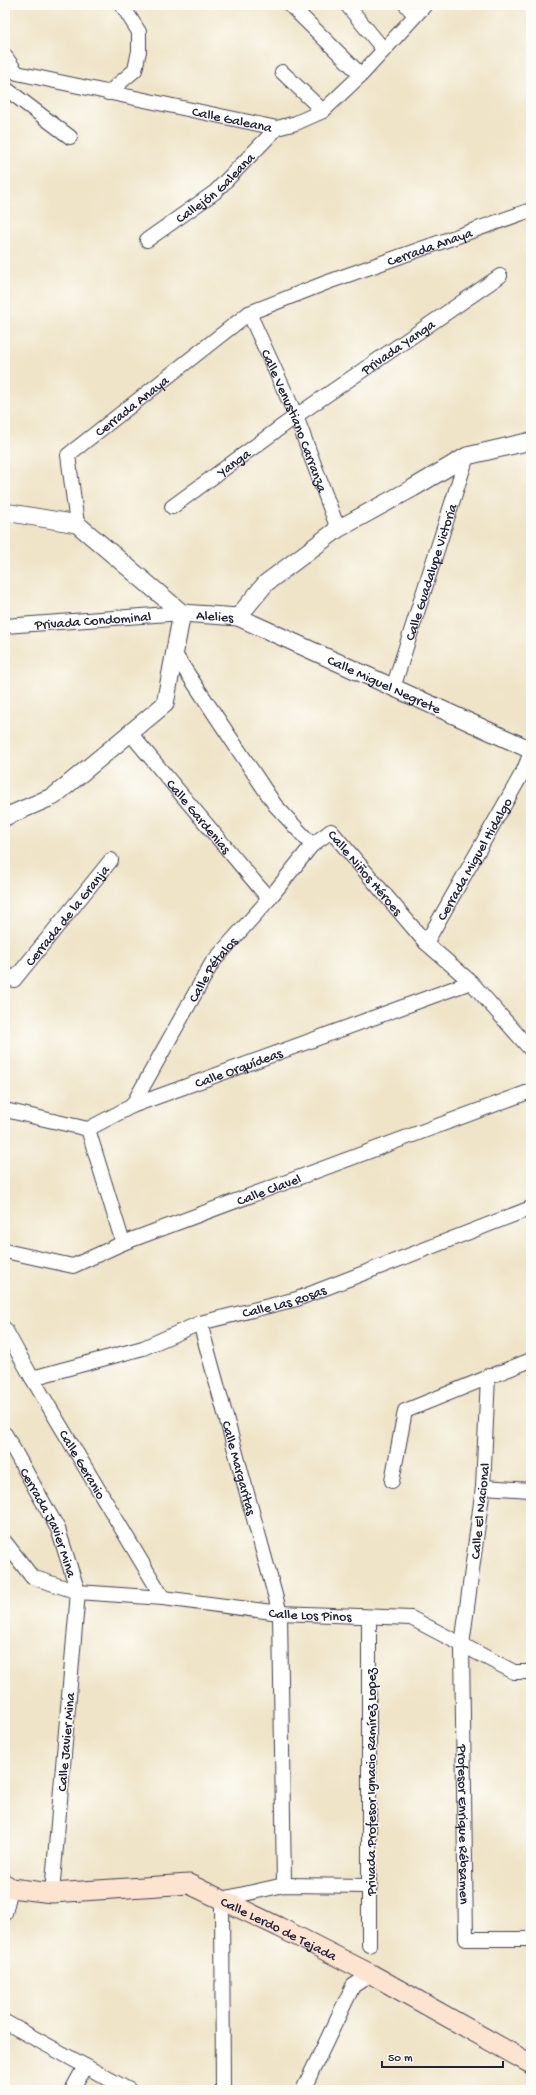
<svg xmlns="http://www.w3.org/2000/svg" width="536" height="2095" font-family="'Gochi Hand',sans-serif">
<rect width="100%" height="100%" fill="#fdfcf7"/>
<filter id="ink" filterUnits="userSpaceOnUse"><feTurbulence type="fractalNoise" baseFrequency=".025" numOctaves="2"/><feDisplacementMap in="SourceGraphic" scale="8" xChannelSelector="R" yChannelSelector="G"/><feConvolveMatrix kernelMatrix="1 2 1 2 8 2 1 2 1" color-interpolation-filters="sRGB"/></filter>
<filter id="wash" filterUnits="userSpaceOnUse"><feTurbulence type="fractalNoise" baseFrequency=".012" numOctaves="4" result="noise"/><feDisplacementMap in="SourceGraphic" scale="16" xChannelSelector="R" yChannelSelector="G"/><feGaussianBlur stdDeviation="0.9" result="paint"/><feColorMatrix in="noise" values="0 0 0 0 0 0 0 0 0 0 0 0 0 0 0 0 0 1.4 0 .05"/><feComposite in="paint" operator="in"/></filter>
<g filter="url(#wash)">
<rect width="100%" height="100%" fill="#efe4c8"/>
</g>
<g filter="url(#ink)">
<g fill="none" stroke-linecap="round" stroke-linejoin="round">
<defs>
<g id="minor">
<path d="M 290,5 L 361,75"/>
<path d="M 347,5 L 384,50"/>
<path d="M 406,5 L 415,15"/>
<path id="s1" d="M 5,56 L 17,73 L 277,128 L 296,123 L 323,111 L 361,75 L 425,5"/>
<path d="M 282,72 L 323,111"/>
<path d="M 5,88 L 70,137"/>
<path d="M 108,93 L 135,70 L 139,51 L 139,32 L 122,5"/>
<path id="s2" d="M 147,240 L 215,192 L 277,128"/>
<path id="s3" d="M 249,313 L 296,416 L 338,529"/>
<path id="s4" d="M 172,507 L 296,416 L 500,276"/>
<path id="s5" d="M 77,524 L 68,455 L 249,313 L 328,282 L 531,210"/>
<path id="s6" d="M 5,626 L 182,613"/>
<path d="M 174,653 L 275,805 L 312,845"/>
<path id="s7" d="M 393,688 L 467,456"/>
<path id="s8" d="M 130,733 L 269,899"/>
<path id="s9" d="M 426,943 L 524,770 L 531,752"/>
<path id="s10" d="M 5,973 L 14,980 L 111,860"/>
<path id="s11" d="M 132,1106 L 212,963 L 269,899 L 312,845 L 331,831 L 426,943 L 471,982 L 531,1050"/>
<path id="s12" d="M 5,1110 L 88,1129 L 132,1106 L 471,982"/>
<path d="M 88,1129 L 123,1243"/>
<path id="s13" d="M 5,1251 L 73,1266 L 123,1243 L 531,1091"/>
<path id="s14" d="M 200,1323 L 280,1613 L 284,1885"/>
<path id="s15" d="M 5,1329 L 32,1378 L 163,1598"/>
<path id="s16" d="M 488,1376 L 483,1487 L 462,1645 L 466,1939 L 531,1939"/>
<path id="s17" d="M 32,1378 L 143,1348 L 200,1323 L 297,1299 L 531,1208"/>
<path id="s18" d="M 5,1434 L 58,1529 L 78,1592 L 52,1893"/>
<path d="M 392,1481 L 405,1411 L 531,1360"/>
<path d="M 483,1487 L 531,1490"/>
<path id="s19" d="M 5,1542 L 32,1577 L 78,1592 L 163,1598 L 280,1613 L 411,1618 L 514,1672 L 531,1672"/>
<path d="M 5,1913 L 11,1888"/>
<path d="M 369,1945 L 369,1618"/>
<path d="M 5,2022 L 129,2090"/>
<path d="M 72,2090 L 85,2066"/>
<path d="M 223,2090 L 222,1899 L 284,1885 L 370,1886"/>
<path d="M 303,2090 L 353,1986 L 371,1974"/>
</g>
<g id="tertiary">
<path d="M 5,512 L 77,524 L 182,613"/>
<path id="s20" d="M 182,613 L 238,617 L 531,750"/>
<path d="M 238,617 L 266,583 L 338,529 L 413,488 L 467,456 L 531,441"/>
<path d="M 5,817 L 54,796 L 165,704 L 182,613"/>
</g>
<g id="secondary">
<path id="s21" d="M 5,1884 L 11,1888 L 52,1893 L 189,1884 L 279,1927 L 371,1974 L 531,2064"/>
</g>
</defs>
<use href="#minor" stroke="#413f50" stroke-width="16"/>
<use href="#tertiary" stroke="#413f50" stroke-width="19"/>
<use href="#secondary" stroke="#413f50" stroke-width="21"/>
<use href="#minor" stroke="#fff" stroke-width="14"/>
<use href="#tertiary" stroke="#fff" stroke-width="17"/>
<use href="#secondary" stroke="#fde4d0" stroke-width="19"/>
</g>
</g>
<g text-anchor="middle" stroke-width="3" stroke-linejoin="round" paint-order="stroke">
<g font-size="14" fill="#22223b" stroke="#fdfcf7">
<text dy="5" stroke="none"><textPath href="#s1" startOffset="241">Calle Galeana</textPath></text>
<text dy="5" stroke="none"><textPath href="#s2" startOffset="86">Callejón Galeana</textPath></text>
<text dy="5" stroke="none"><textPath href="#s5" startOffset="492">Cerrada Anaya</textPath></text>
<text dy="5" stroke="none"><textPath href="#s4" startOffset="277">Privada Yanga</textPath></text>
<text dy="5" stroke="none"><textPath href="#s5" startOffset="150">Cerrada Anaya</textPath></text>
<text dy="5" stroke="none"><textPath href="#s3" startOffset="117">Calle Venustiano Carranza</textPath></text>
<text dy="5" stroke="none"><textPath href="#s4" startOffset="76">Yanga</textPath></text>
<text dy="5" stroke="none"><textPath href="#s7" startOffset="122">Calle Guadalupe Victoria</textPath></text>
<text dy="5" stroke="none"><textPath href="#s20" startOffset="33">Alelies</textPath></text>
<text dy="5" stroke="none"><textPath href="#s6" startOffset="88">Privada Condominal</textPath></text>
<text dy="5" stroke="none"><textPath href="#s20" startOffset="217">Calle Miguel Negrete</textPath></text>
<text dy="5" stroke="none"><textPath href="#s8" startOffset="108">Calle Gardenias</textPath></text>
<text dy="5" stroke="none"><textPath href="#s9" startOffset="97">Cerrada Miguel Hidalgo</textPath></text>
<text dy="5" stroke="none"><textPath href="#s11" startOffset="396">Calle Niños Héroes</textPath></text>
<text dy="5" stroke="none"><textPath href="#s10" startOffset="95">Cerrada de la Granja</textPath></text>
<text dy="5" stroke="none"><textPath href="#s11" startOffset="159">Calle Pétalos</textPath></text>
<text dy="5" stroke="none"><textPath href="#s12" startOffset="248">Calle Orquídeas</textPath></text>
<text dy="5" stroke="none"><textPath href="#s13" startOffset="280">Calle Clavel</textPath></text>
<text dy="5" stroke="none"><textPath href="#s17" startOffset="264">Calle Las Rosas</textPath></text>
<text dy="5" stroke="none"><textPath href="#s15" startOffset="156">Calle Geranio</textPath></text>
<text dy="5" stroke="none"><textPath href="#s14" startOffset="150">Calle Margaritas</textPath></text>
<text transform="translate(479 1511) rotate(-84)" y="5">Calle El Nacional</text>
<text dy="5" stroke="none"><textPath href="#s18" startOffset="99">Cerrada Javier Mina</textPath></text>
<text dy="5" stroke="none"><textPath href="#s19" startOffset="326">Calle Los Pinos</textPath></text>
<text transform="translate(65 1742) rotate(-85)" y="5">Calle Javier Mina</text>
<text transform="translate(370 1782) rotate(-90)" y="5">Privada Profesor Ignacio Ramírez Lopez</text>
<text dy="5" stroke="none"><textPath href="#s16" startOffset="450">Profesor Enrique Rébsamen</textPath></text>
<text dy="5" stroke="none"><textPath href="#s21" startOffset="286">Calle Lerdo de Tejada</textPath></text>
</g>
</g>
<rect width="536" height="2095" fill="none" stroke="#fdfcf7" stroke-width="20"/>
<path d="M382 2061v6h121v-6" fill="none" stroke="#22223b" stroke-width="2"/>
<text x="388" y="2061" font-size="12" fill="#22223b" stroke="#fdfcf7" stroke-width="3" paint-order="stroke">50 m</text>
</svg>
